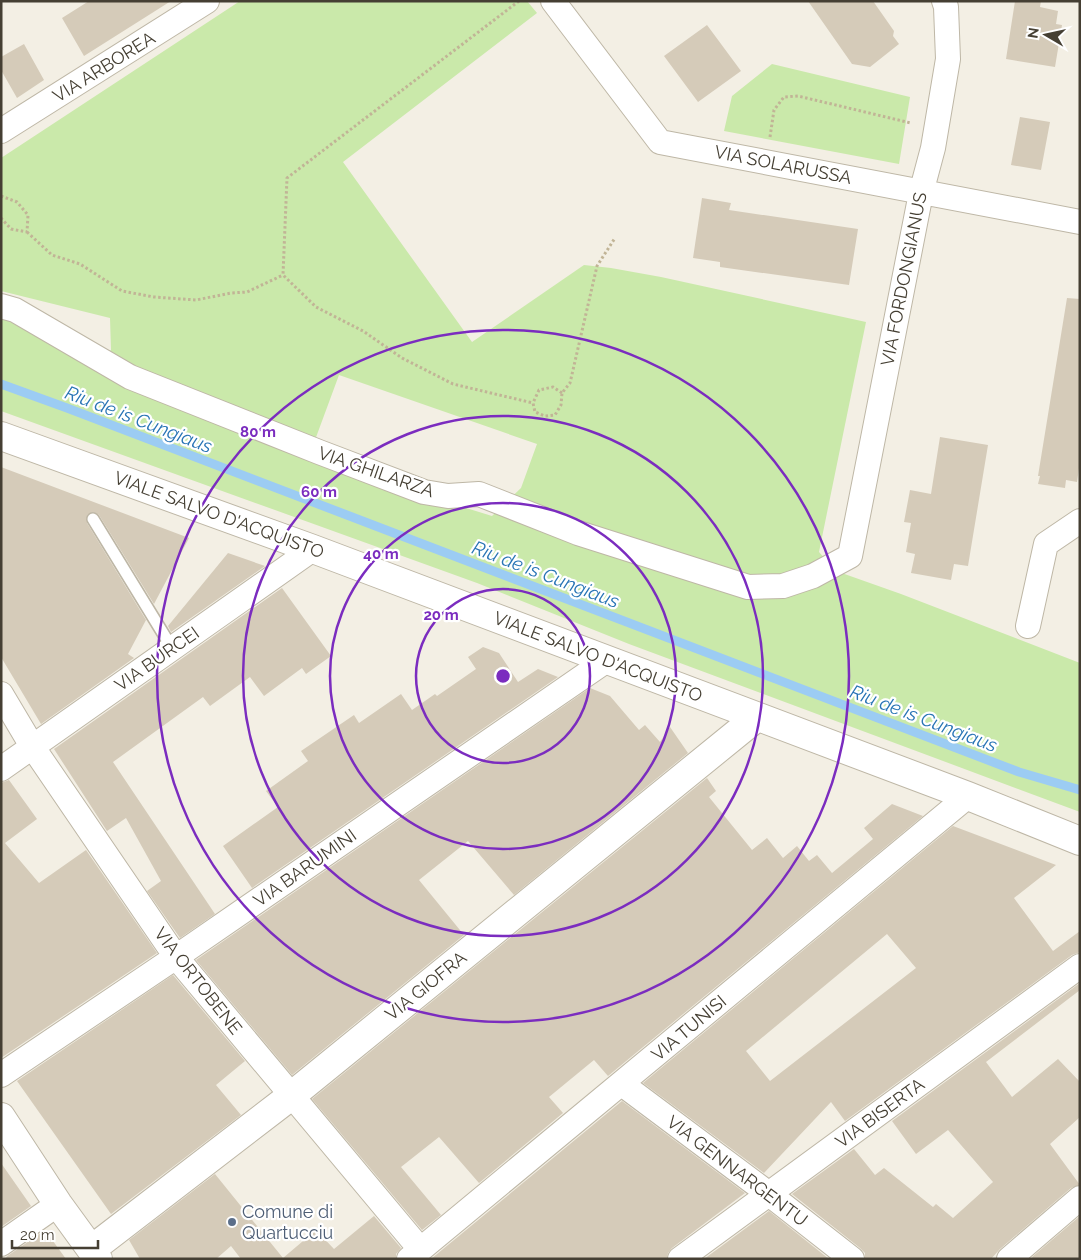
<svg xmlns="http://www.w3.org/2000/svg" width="1081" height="1260" font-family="Raleway,sans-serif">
<rect width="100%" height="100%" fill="#f3efe4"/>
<path fill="#cae9aa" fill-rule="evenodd" d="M 240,1 L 527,1 L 537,13 L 343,162 L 472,342 L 584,265 L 611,268 L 661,277 L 866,322 L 819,552 L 836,571 L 901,594 L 1080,663 L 1080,812 L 629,644 L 477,583 L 1,411 L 1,317 L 90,364 L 102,359 L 111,350 L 110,318 L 1,291 L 1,158 ZM 339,375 L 537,444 L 521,488 L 492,516 L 308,459 Z
M 772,64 L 910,97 L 899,164 L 724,131 L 732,96 Z"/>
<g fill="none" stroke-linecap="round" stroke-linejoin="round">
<path stroke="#9cccf3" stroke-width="9" d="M 1,384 L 67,408 L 1019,772 L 1080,790"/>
</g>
<path fill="#d5cbb9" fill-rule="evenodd" d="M 89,1 L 171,1 L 84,56 L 62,18 Z
M 808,1 L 873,1 L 894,31 L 893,36 L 899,44 L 870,67 L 852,64 Z
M 1015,1 L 1041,1 L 1040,7 L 1058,11 L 1056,24 L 1062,25 L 1055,67 L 1006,59 Z
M 707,25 L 741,71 L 698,102 L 664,56 Z
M 24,44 L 44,80 L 17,98 L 1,70 L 1,57 Z
M 1020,117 L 1050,122 L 1041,170 L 1011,165 Z
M 702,198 L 731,203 L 729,210 L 858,229 L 849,285 L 720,267 L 720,262 L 693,258 Z
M 1067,298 L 1080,299 L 1080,461 L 1077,482 L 1066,480 L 1065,488 L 1038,484 L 1040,476 L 1038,476 Z
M 940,437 L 988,445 L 968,566 L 954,564 L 951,580 L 911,573 L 915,554 L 906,552 L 911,523 L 904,522 L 910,490 L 931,494 Z
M 1,467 L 189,538 L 154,604 L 99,515 L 93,512 L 87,515 L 87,523 L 146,620 L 128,654 L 134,658 L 41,724 L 1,657 Z
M 228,553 L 265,566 L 171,632 L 168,626 Z
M 282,588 L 331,656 L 306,674 L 302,668 L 264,696 L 250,677 L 210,706 L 203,697 L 113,762 L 215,914 L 180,938 L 147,891 L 161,881 L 126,818 L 107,831 L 54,749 Z
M 483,647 L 499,653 L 518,682 L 538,669 L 558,677 L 252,888 L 223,846 L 278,807 L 266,791 L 308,761 L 301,751 L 354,715 L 359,723 L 401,694 L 412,710 L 435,694 L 437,696 L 476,669 L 468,657 Z
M 590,688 L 610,696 L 639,730 L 645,725 L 660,742 L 670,727 L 688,753 L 514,895 L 468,841 L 419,880 L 464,935 L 292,1075 L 196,960 Z
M 707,778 L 716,791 L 709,797 L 752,850 L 767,838 L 783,858 L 797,846 L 809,861 L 817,855 L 832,873 L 873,839 L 864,828 L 892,804 L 923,816 L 608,1076 L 594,1060 L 549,1097 L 563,1113 L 479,1183 L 439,1137 L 401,1167 L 441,1215 L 422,1230 L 312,1099 Z
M 9,780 L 37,819 L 5,843 L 39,883 L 86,850 L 157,953 L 1,1058 L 1,783 Z
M 953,826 L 1056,865 L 1014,898 L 1053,951 L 1080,931 L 1080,952 L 1072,955 L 845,1121 L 831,1102 L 764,1173 L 643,1083 ZM 887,934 L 916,968 L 770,1081 L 746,1051 Z
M 173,975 L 245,1061 L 216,1085 L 241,1115 L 111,1214 L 17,1081 Z
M 1080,983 L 1080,990 L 986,1062 L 1012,1097 L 1058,1059 L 1080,1082 L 1080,1117 L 1050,1144 L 1080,1185 L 1071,1188 L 1000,1249 L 991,1259 L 865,1259 L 865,1253 L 860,1248 L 792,1194 L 854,1149 L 875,1175 L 884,1168 L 933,1207 L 936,1204 L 953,1218 L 993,1182 L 948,1130 L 916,1154 L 892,1121 Z
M 622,1101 L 745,1193 L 672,1248 L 668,1253 L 667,1259 L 431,1259 Z
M 1,1163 L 31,1206 L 1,1227 Z
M 215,1174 L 283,1258 L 316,1230 L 334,1249 L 374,1216 L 401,1248 L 396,1254 L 396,1259 L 241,1259 L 231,1246 L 216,1259 L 140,1259 L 129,1240 Z
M 769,1211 L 829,1259 L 704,1259 Z
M 1080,1216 L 1080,1259 L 1033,1259 L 1032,1257 Z
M 45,1230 L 66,1259 L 7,1259 L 6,1257 Z"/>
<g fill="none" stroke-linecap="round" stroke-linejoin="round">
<defs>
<path id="service" d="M 93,519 L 172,648"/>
<path id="minor" d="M 553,1 L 660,142 L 1080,222
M 1,131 L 207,1
M 1,306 L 15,310 L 130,377 L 319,452 L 424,492 L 448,496 L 479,494 L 578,533 L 748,587 L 783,586 L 813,576 L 850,556 L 921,193 L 933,148 L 948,59 L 946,7 L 944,1
M 1028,626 L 1046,544 L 1080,521
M 1,694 L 32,746 L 176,957 L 420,1249
M 1,769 L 313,549
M 1,1075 L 176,957 L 607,660
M 622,1084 L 769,1194 L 852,1259
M 1,1244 L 58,1204
M 409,1259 L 968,796
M 680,1259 L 1080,966
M 1009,1259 L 1080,1198"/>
<path id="tertiary" d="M 1,436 L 313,549 L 968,796 L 1080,841
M 1,1117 L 58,1204 L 98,1259
M 92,1249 L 291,1096 L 757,717"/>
</defs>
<use href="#service" stroke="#beb7a6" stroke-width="14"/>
<use href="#minor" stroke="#beb7a6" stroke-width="26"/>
<use href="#tertiary" stroke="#beb7a6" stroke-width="30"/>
<path stroke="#c1b496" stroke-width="3" stroke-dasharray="2.5 2.5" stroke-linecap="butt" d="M 519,1 L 287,178 L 283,275 L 316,307 L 363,331 L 402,358 L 453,384 L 533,403
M 770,137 L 774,110 L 784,97 L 798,96 L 911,123
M 1,196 L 17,202 L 28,215 L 27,232 L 11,229 L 1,218
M 27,232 L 52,255 L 80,264 L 122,291 L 154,297 L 196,300 L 231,293 L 247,292 L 283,275
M 562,393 L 553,387 L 539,390 L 533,403 L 535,412 L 545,416 L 555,415 L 561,405 L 562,393 L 570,383 L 597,266 L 615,238"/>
<use href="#service" stroke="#fff" stroke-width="11"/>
<use href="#minor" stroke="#fff" stroke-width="24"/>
<use href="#tertiary" stroke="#fff" stroke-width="28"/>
</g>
<g fill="none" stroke="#7b2cbf" stroke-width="2.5">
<circle cx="503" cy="676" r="87"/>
<circle cx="503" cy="676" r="173"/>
<circle cx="503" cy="676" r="260"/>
<circle cx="503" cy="676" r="346"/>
</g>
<circle fill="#5c6f8a" stroke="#fff" stroke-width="2" cx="232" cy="1222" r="5"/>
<g text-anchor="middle" stroke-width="4.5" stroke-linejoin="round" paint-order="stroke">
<g font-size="18" fill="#453f33" stroke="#fff">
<text transform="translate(104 67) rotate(-32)" y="6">VIA ARBOREA</text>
<text transform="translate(783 165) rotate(11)" y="6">VIA SOLARUSSA</text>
<text transform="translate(904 279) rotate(-79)" y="6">VIA FORDONGIANUS</text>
<text transform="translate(376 472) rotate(19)" y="6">VIA GHILARZA</text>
<text transform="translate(219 515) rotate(20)" y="6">VIALE SALVO D'ACQUISTO</text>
<text transform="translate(598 657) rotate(21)" y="6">VIALE SALVO D'ACQUISTO</text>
<text transform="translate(157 659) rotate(-35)" y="6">VIA BURCEI</text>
<text transform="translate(305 868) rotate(-35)" y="6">VIA BARUMINI</text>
<text transform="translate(198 981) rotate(52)" y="6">VIA ORTOBENE</text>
<text transform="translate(426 986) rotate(-39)" y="6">VIA GIOFRA</text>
<text transform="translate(689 1028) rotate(-40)" y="6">VIA TUNISI</text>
<text transform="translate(880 1113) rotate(-36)" y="6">VIA BISERTA</text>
<text transform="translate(737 1171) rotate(37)" y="6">VIA GENNARGENTU</text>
</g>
<g font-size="18" fill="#4e5e75" stroke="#fff" text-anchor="start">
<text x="242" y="1218">Comune di<tspan x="242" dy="21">Quartucciu</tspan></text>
</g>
<g font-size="19" font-style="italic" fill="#2874b5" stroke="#fff">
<text transform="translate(139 419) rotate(21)" y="7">Riu de is Cungiaus</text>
<text transform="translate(546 574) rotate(21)" y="7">Riu de is Cungiaus</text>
<text transform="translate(924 718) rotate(21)" y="7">Riu de is Cungiaus</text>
</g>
</g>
<circle cx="503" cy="676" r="8" fill="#7b2cbf" stroke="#fff" stroke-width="2.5"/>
<g font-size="15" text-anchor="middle" font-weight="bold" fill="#7b2cbf" stroke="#fff" stroke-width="4.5" stroke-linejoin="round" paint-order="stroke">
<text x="258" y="437">80 m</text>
<text x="319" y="497">60 m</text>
<text x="381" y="559">40 m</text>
<text x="441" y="620">20 m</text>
</g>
<rect width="1081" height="1260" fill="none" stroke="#453f33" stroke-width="5"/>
<g transform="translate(1046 35) rotate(279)" stroke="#ffffff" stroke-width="4" paint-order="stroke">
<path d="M0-4L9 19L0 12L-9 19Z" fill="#453f33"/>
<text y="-8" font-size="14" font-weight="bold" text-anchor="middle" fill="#453f33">N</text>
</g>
<path d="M12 1240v8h86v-8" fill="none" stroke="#453f33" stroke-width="2.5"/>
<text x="20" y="1240" font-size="15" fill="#453f33" stroke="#ffffff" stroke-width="4" paint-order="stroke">20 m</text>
</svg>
